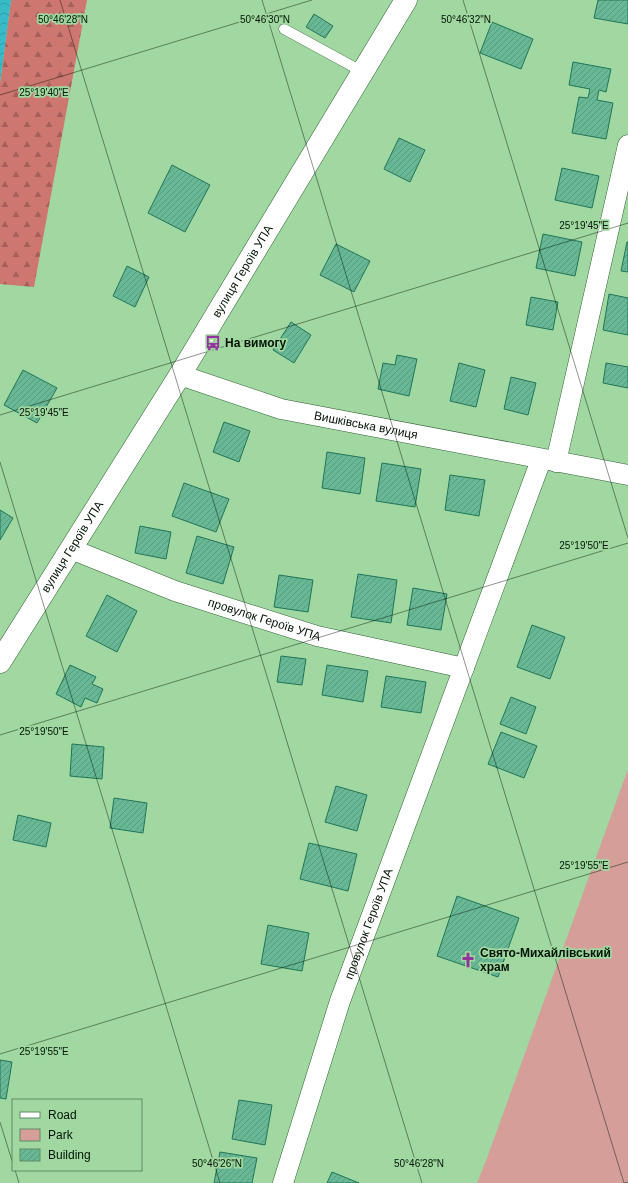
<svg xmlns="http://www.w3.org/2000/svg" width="628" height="1183" font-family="Arial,sans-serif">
<defs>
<pattern id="forest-firs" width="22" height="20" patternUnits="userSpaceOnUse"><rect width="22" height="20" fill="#ce7771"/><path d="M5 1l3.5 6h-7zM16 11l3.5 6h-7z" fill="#a5605b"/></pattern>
<pattern id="water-waves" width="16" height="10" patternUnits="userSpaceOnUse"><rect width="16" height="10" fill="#38bac7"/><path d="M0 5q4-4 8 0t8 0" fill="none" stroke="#309fa9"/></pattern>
<pattern id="building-hatch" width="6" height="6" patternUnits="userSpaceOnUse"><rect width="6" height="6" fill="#68b896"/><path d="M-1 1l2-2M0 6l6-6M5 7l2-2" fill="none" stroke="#599d80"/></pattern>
</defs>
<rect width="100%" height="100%" fill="#a1d8a2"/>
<path fill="#d59e99" d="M 628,769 L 628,1183 L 477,1183 L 487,1158 Z"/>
<path fill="url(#forest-firs)" d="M 11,0 L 87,0 L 34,287 L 0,284 L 0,83 Z"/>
<path fill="url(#water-waves)" d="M 0,0 L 11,0 L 0,83 Z"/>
<path fill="url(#building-hatch)" stroke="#207557" d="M 598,0 L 628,0 L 628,24 L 594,18 Z
M 314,14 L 333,26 L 325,38 L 306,27 Z
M 492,22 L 533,39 L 521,69 L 480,53 Z
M 573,62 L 611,69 L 606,92 L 599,90 L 597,100 L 613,103 L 606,139 L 572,133 L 579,97 L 588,98 L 590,89 L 569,85 Z
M 399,138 L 425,150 L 410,182 L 384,169 Z
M 172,165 L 210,185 L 185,232 L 148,213 Z
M 562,168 L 599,176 L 592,208 L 555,200 Z
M 543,234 L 582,242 L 575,276 L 536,268 Z
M 627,242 L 628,242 L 628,272 L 621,271 Z
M 336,244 L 370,261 L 354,292 L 320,275 Z
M 127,266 L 149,277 L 135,307 L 113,296 Z
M 609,294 L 628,298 L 628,335 L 603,330 Z
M 531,297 L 558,302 L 553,330 L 526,325 Z
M 291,322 L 311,335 L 294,363 L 273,350 Z
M 397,355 L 417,359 L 409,396 L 378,389 L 383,363 L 395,365 Z
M 459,363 L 485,370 L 476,407 L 450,401 Z
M 606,363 L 628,367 L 628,388 L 603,383 Z
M 23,370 L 57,388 L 37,423 L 4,405 Z
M 511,377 L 536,383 L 528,415 L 504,409 Z
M 224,422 L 250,431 L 239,462 L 213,452 Z
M 327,452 L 365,458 L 360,494 L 322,488 Z
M 382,463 L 421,469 L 415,507 L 376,501 Z
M 450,475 L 485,480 L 479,516 L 445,510 Z
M 184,483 L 229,499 L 216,532 L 172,516 Z
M 0,510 L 13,518 L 0,540 Z
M 140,526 L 171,532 L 166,559 L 135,553 Z
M 197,536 L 234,547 L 223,584 L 186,573 Z
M 358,574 L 397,580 L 391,623 L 351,617 Z
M 279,575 L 313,580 L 308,612 L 274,607 Z
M 413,588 L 447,594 L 441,630 L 407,625 Z
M 107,595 L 137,611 L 117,652 L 86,636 Z
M 532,625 L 565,637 L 550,679 L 517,667 Z
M 281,656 L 306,659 L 302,685 L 277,682 Z
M 70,665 L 96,677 L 92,684 L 103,689 L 97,703 L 85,698 L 81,707 L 56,694 Z
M 327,665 L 368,671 L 363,702 L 322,695 Z
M 386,676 L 426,682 L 421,713 L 381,707 Z
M 511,697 L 536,707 L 526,734 L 500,724 Z
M 501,732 L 537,746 L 524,778 L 488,764 Z
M 72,744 L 104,747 L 102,779 L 70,776 Z
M 336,786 L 367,795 L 357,831 L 325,822 Z
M 114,798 L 147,803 L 143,833 L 110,828 Z
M 18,815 L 51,823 L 46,847 L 13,840 Z
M 309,843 L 357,854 L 348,891 L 300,879 Z
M 457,896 L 519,918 L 498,977 L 437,956 Z
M 268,925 L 309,933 L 302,971 L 261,964 Z
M 0,1060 L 12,1062 L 6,1099 L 0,1098 Z
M 239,1100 L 272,1105 L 265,1145 L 232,1139 Z
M 220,1152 L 257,1158 L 252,1183 L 214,1183 Z
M 332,1172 L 359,1183 L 327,1183 Z"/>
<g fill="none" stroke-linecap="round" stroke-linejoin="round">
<defs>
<path id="service" d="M 284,29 L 363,72"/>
<g id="minor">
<path id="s1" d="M 180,375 L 281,409 L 628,475"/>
<path d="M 556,462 L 628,145"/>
<path id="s2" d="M 71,549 L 175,591 L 317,636 L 464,668"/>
<path id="s3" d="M 283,1183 L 340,1001 L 541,460"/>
</g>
<g id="tertiary">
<path id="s4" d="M 0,662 L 180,375 L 406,0"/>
</g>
</defs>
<use href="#service" stroke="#306233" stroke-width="11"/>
<use href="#minor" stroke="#306233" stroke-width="21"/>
<use href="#tertiary" stroke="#306233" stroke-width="23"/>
<use href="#service" stroke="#fff" stroke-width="10"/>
<use href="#minor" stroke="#fff" stroke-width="20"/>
<use href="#tertiary" stroke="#fff" stroke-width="22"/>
</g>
<path fill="none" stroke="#021403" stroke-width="1" stroke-opacity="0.45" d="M 60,0 L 422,1183M 262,0 L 624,1183M 463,0 L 628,538M 0,95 L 312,0M 0,415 L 628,223M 0,462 L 220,1183M 0,735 L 628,543M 0,1054 L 628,862M 0,1122 L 13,1164M 15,1170 L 19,1183M 624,1183 L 628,1182"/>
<defs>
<symbol id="bus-bare" viewBox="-9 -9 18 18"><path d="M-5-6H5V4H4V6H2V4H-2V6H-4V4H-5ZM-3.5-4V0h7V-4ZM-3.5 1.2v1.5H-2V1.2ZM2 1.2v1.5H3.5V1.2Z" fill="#93339b" stroke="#a1d8a2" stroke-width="2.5" paint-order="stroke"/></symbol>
<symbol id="church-bare" viewBox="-9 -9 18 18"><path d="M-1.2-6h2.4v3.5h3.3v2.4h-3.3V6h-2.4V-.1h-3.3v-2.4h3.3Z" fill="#93339b" stroke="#a1d8a2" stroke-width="2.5" paint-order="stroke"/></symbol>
</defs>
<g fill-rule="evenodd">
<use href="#bus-bare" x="202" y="332" width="22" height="22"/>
<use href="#church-bare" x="457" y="949" width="22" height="22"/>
</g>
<g text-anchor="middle" stroke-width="3.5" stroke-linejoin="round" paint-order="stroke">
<g font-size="12" fill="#021403" stroke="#a1d8a2">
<text dy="4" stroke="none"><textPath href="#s4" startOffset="460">вулиця Героїв УПА</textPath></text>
<text dy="4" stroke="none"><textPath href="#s1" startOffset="193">Вишківська вулиця</textPath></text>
<text dy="4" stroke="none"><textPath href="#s4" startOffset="136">вулиця Героїв УПА</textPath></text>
<text dy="4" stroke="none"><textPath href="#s2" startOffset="206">провулок Героїв УПА</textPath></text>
<text dy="4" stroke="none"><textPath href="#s3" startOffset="273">провулок Героїв УПА</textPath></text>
</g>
<g font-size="12" font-weight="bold" fill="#021403" stroke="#a1d8a2" text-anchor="start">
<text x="225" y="347">На вимогу</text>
<text x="480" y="957">Свято-Михайлівський<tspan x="480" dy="14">храм</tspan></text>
</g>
</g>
<g font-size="10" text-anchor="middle" fill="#021403" stroke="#a1d8a2" stroke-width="3.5" stroke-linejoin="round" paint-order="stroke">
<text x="63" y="23">50°46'28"N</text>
<text x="265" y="23">50°46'30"N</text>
<text x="466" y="23">50°46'32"N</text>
<text x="44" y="96">25°19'40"E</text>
<text x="584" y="229">25°19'45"E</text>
<text x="44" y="416">25°19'45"E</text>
<text x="584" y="549">25°19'50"E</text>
<text x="44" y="735">25°19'50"E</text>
<text x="584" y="869">25°19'55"E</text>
<text x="44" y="1055">25°19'55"E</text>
<text x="217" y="1167">50°46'26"N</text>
<text x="419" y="1167">50°46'28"N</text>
</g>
<rect x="12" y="1099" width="130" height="72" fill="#a1d8a2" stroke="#618a62"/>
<rect x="20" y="1112" width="20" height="6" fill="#ffffff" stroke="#618a62"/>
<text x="48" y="1119" font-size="12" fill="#021403">Road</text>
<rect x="20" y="1129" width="20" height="12" fill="#d59e99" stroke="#618a62"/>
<text x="48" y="1139" font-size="12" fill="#021403">Park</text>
<rect x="20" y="1149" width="20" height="12" fill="url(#building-hatch)" stroke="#618a62"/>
<text x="48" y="1159" font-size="12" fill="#021403">Building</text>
</svg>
